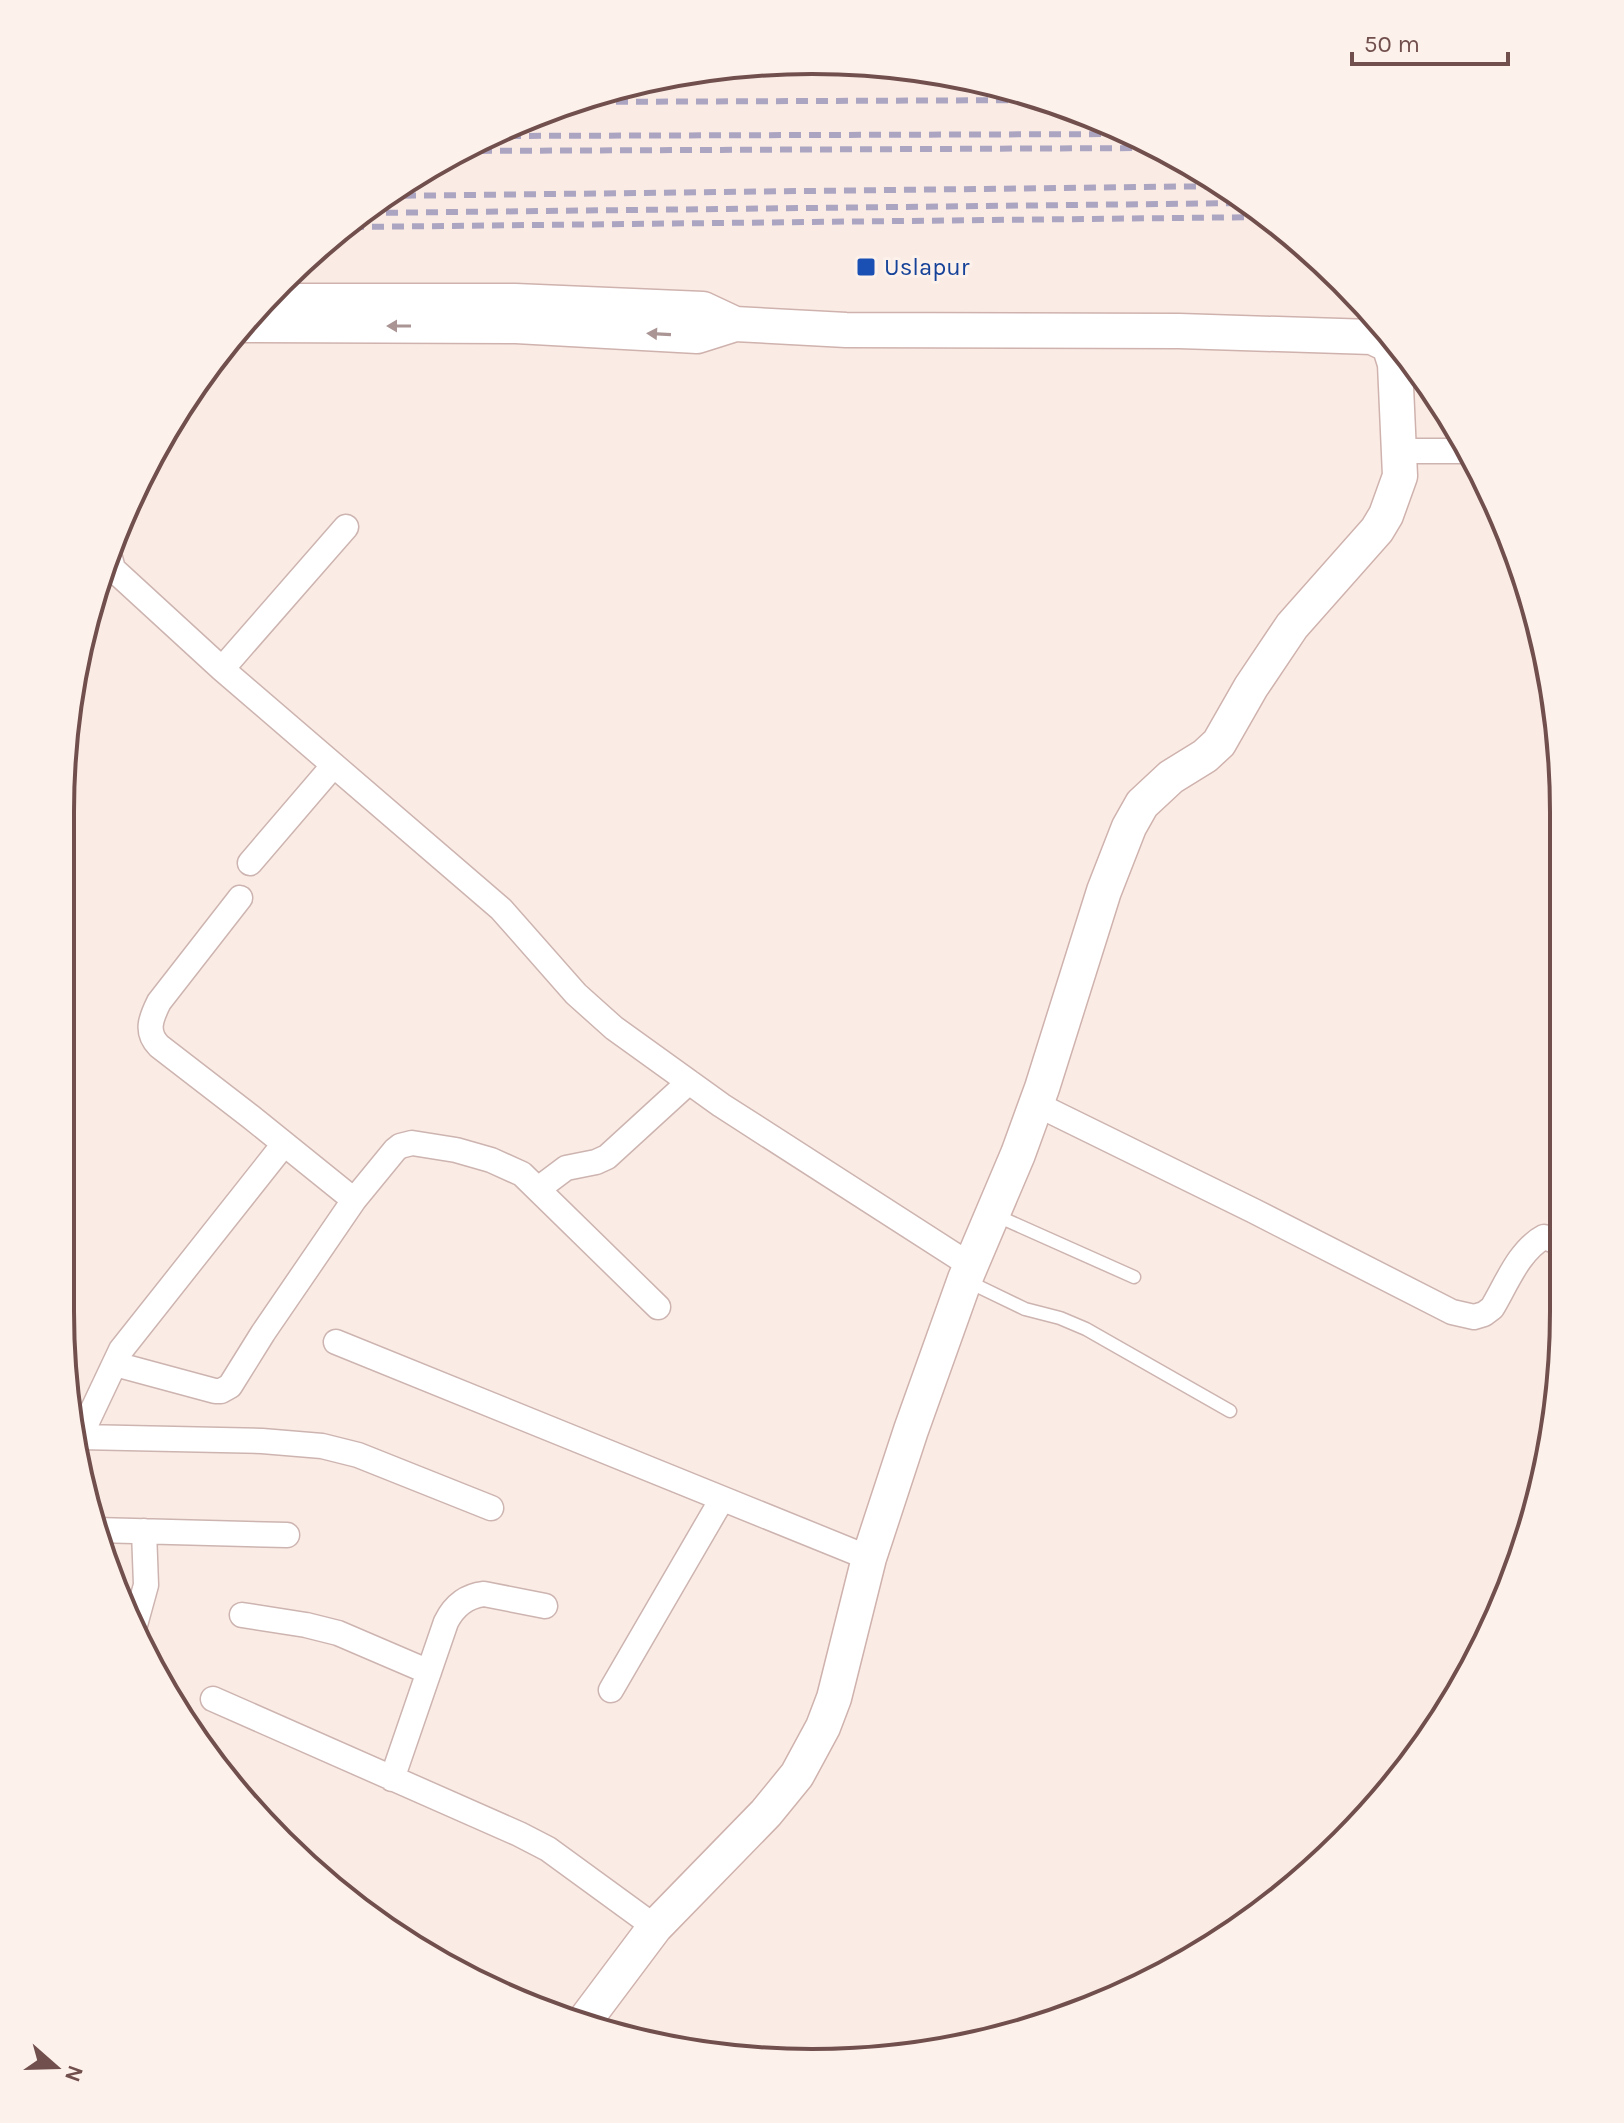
<svg xmlns="http://www.w3.org/2000/svg" width="1624" height="2123" font-family="Karla,sans-serif">
<rect width="100%" height="100%" fill="#faece5"/>
<g fill="none" stroke-linecap="round" stroke-linejoin="round">
<defs>
<path id="lane" d="M 995,1215 L 1134,1277
M 967,1281 L 1025,1309 L 1060,1318 L 1086,1329 L 1230,1411"/>
<path id="street" d="M 1398,451 L 1465,451
M 109,554 L 113,569 L 222,669 L 501,909 L 576,994 L 614,1028 L 721,1105 L 970,1265
M 222,669 L 346,527
M 250,863 L 333,766
M 240,898 L 159,1002 C 151,1018 145,1032 159,1046 L 251,1117 L 354,1200
M 1036,1104 L 1254,1211 L 1452,1312 L 1474,1317 L 1484,1314 L 1492,1308 C 1506,1285 1519,1250 1544,1237 L 1558,1242
M 538,1189 L 566,1168 L 596,1162 L 607,1157 L 689,1082
M 336,1342 L 869,1558
M 115,1364 L 215,1391 L 221,1391 L 230,1386 L 263,1333 L 354,1200 L 395,1150 L 400,1146 L 412,1143 L 456,1150 L 491,1160 L 522,1174 L 658,1307
M 80,1437 L 262,1441 L 322,1446 L 358,1455 L 491,1508
M 77,1443 L 121,1350 L 284,1144
M 96,1530 L 287,1535
M 242,1615 L 306,1625 L 338,1633 L 429,1672
M 135,1625 L 146,1585 L 144,1531
M 611,1690 L 722,1499
M 213,1699 L 519,1834 L 548,1849 L 655,1927
M 392,1779 L 446,1622 C 454,1606 466,1596 484,1594 L 545,1606"/>
<path id="secondary" d="M 273,301 L 515,301 L 703,309 L 735,324
M 246,325 L 516,326 L 697,336 L 735,324 L 846,330 L 1179,331 L 1372,337 L 1389,345 L 1395,364 L 1400,476 L 1386,515 L 1377,530 L 1292,626 L 1251,687 L 1219,743 L 1205,756 L 1171,777 L 1142,804 L 1129,827 L 1104,891 L 1042,1088 L 1018,1154 L 965,1279 L 911,1430 L 869,1558 L 834,1698 L 823,1727 L 797,1775 L 766,1813 L 655,1927 L 583,2023"/>
</defs>
<use href="#lane" stroke="#cdb4b0" stroke-width="15"/>
<use href="#street" stroke="#cdb4b0" stroke-width="27"/>
<use href="#secondary" stroke="#cfb2ad" stroke-width="37"/>
<use href="#lane" stroke="#fff" stroke-width="12"/>
<use href="#street" stroke="#fff" stroke-width="24"/>
<use href="#secondary" stroke="#fff" stroke-width="34"/>
<path stroke="#aca5c2" stroke-width="6" stroke-dasharray="12 8" stroke-linecap="butt" d="M 576,102 L 1044,100
M 489,136 L 1132,134
M 460,151 L 1157,148
M 384,196 L 1228,186
M 366,213 L 1249,203
M 352,227 L 1267,217"/>
</g>
<defs><path id="oneway-solid" d="M-6-.8H1V-3.2L6.5 0L1 3.2V.8H-6Z" transform="scale(2)"/></defs>
<g fill="#aa9594">
<use href="#oneway-solid" transform="translate(399 326) rotate(-180)"/>
<use href="#oneway-solid" transform="translate(659 334) rotate(-177)"/>
</g>
<rect fill="#1a4fb4" stroke="#fdf1eb" stroke-width="3" x="856" y="257" width="20" height="20" rx="4"/>
<g text-anchor="middle" stroke-width="6" stroke-linejoin="round" paint-order="stroke">
<g font-size="24" fill="#164399" stroke="#fdf1eb" text-anchor="start">
<text x="884" y="275">Uslapur</text>
</g>
</g>
<path d="M0 0H1624V2123H0ZM812 74H812A738 738 0 0 1 1550 812V1311A738 738 0 0 1 812 2049H812A738 738 0 0 1 74 1311V812A738 738 0 0 1 812 74Z" fill="#fdf1eb" fill-rule="evenodd"/>
<path fill="none" stroke="#714f4d" stroke-width="4" d="M812 74H812A738 738 0 0 1 1550 812V1311A738 738 0 0 1 812 2049H812A738 738 0 0 1 74 1311V812A738 738 0 0 1 812 74Z"/>
<g transform="translate(56 2067) rotate(110)" stroke="#fdf1eb" stroke-width="6" paint-order="stroke">
<path d="M0-6L14 30L0 20L-14 30Z" fill="#714f4d"/>
<text y="-12" font-size="22" font-weight="bold" text-anchor="middle" fill="#714f4d">N</text>
</g>
<path d="M1352 52v12h156v-12" fill="none" stroke="#714f4d" stroke-width="4"/>
<text x="1364" y="52" font-size="24" fill="#714f4d" stroke="#fdf1eb" stroke-width="6" paint-order="stroke">50 m</text>
</svg>
